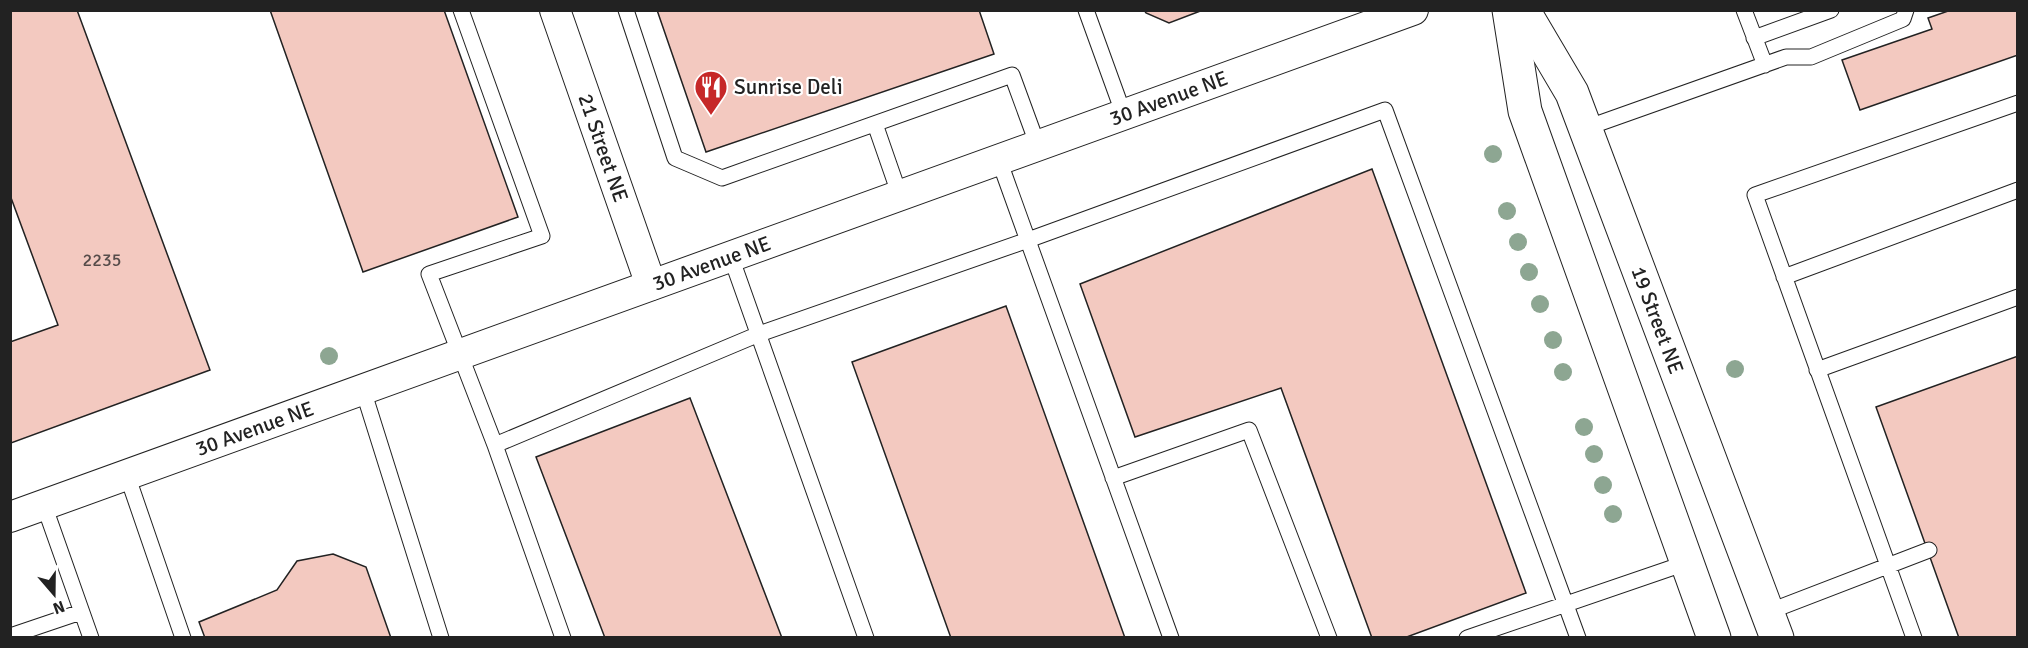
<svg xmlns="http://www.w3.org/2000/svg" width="2028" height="648" font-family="Signika,sans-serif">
<rect width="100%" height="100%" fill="#fff"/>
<path fill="#f3c9c0" stroke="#222" stroke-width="1.5" d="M 10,10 L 77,10 L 210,370 L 11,443 L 10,342 L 58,325 L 10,195 Z
M 270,10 L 444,10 L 518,217 L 363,272 Z
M 657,10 L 979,10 L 994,54 L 706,152 Z
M 1144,10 L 1203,10 L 1169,23 L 1146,13 Z
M 1951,10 L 2018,10 L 2018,55 L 1860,110 L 1842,60 L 1932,29 L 1928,18 Z
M 1372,169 L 1526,593 L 1404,638 L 1372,638 L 1281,388 L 1135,437 L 1080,284 Z
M 1006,306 L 1125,638 L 951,638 L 852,362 Z
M 2018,356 L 2018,638 L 1959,638 L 1876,407 Z
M 690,398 L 782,638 L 605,638 L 536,457 Z
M 333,554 L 366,567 L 391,638 L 205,638 L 199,622 L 277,590 L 297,561 Z"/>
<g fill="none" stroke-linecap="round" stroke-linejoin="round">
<defs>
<path id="lane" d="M 461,10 L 542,236 L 429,274 L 495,445 L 563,638
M 626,10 L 675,158 L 722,178 L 1012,75 L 1038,146
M 1086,10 L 1124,115
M 1744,10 L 1765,65
M 1754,38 L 1831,10
M 875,124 L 900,196
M 1586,128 L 1786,57 L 1811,57 L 1903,19 L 1906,10
M 999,160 L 1171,638
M 731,257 L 866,638
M 1784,277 L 2018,190
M 1817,370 L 2018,297
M 363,390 L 441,638
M 495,445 L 759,334 L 1028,240 L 1385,110 L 1578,638
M 127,475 L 183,638
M 1113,478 L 1249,430 L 1329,638
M 44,505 L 91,638
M 1768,612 L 1929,550
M 10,636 L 81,612
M 1467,638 L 1686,563
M 1914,638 L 1755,195 L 2018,103"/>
<g id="street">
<path id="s1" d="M 555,10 L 651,285"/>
<path id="s2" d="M 10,517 L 1413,10"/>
</g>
<g id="secondary">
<path d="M 1509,10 L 1525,111 L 1714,638"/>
<path id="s3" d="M 1523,10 L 1572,93 L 1777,638"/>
</g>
</defs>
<use href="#lane" stroke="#222" stroke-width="17"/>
<use href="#street" stroke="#222" stroke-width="32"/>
<use href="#secondary" stroke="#222" stroke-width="35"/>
<use href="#lane" stroke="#fff" stroke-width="15"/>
<use href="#street" stroke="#fff" stroke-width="30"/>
<use href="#secondary" stroke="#fff" stroke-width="33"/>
</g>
<g fill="#8da692">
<circle cx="1493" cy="154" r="9"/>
<circle cx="1507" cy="211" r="9"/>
<circle cx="1518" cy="242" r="9"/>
<circle cx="1529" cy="272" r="9"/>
<circle cx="1540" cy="304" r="9"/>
<circle cx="1553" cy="340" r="9"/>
<circle cx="329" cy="356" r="9"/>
<circle cx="1735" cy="369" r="9"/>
<circle cx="1563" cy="372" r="9"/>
<circle cx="1584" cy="427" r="9"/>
<circle cx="1594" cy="454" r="9"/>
<circle cx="1603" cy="485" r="9"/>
<circle cx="1613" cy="514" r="9"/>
</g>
<defs>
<symbol id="restaurant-pin" viewBox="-11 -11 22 30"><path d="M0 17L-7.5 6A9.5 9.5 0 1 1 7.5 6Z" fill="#c62828" stroke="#fff"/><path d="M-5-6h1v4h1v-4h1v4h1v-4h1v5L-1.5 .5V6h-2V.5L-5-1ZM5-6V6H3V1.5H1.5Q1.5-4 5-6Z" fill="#fff"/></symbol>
</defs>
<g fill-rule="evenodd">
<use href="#restaurant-pin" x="692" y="68" width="38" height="52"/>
</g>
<g text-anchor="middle" stroke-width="4.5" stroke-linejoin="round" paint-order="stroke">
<g font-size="18" fill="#564c4a">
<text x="102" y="266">2235</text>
</g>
<g font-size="21" fill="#222" stroke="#fff" text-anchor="start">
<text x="734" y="94">Sunrise Deli</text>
</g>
<g font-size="21" fill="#222" stroke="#fff">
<text dy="7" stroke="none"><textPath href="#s2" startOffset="1232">30 Avenue NE</textPath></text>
<text dy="7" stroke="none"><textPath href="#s1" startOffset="146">21 Street NE</textPath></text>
<text dy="7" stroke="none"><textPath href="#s2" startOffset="746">30 Avenue NE</textPath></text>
<text dy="7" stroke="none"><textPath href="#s3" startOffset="339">19 Street NE</textPath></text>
<text dy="7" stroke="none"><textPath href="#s2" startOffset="260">30 Avenue NE</textPath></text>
</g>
</g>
<rect width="2028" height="648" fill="none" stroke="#222222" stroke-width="24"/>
<g transform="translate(54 594) rotate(160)" stroke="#ffffff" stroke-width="4.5" paint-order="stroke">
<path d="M0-4.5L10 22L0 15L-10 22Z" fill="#222222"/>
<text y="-9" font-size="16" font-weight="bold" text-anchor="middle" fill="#222222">N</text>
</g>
</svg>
